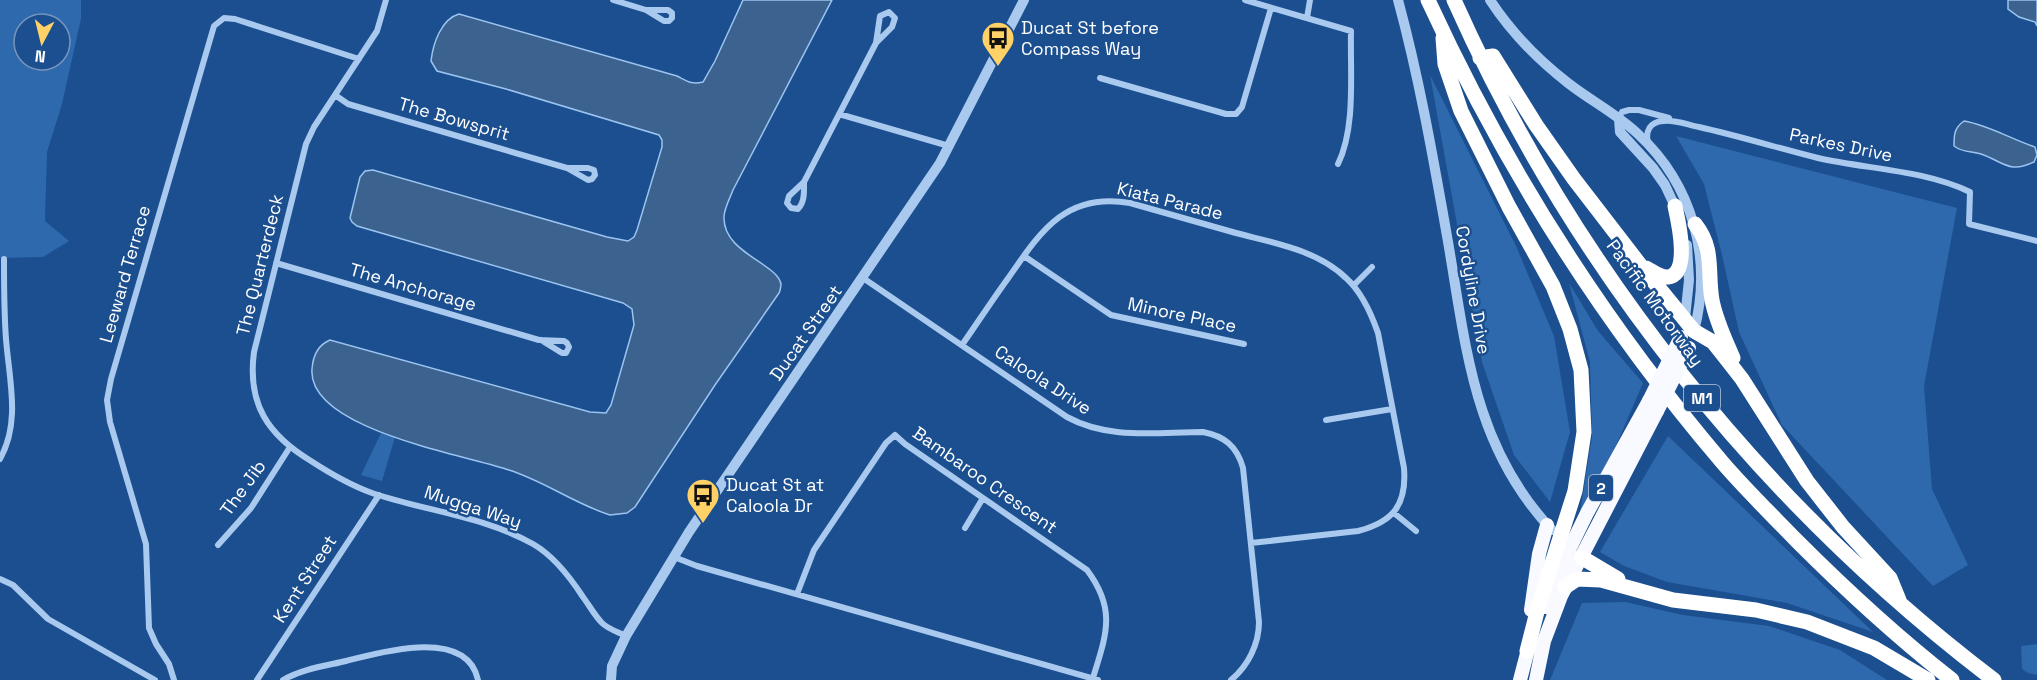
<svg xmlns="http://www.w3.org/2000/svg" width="2037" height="680" font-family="'Space Grotesk',sans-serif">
<rect width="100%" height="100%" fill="#1b4f8f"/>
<path fill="#2e69ad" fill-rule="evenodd" d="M 0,0 L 81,0 L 81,19 L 62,104 L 47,152 L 45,221 L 69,241 L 43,257 L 0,258 ZM 24,24 L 60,24 L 60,60 L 24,60 Z
M 1430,75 L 1516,246 L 1554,336 L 1570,432 L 1550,502 L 1514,455 L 1482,362 Z
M 1676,136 L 1957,208 L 1924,386 L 1932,489 L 1968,565 L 1933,586 L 1782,425 L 1739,332 L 1722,255 L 1704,184 Z
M 1569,283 L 1598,331 L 1643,383 L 1587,513 L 1580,513 L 1592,437 L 1590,362 Z
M 381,433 L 395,437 L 382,481 L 361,475 Z
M 1668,436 L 1873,632 L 1787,603 L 1667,582 L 1624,566 L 1600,552 Z
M 1625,602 L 1683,615 L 1769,626 L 1840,650 L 1887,680 L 1550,680 L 1582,603 Z
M 2037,644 L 2037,675 L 2028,673 L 2022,669 L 2021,646 Z"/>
<path fill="#3c6290" stroke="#9cc4f0" stroke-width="1.5" d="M 743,0 L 832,0 L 733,190 C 730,198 724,209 724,217 C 723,253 777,263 781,284 C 781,285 780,292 779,293 L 715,385 L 635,507 L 627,513 L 610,515 C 575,504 544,481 509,470 C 465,455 307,429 312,369 C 313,355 318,345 330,340 L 590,412 L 606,413 L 611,405 L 634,325 L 632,309 L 623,303 L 357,226 L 352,222 L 350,218 L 360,177 L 365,171 L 373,170 L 607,237 L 628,241 L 634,237 L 637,230 L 662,147 L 662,140 L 659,135 L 506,89 L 437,71 L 431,61 C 433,44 441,19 459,14 L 677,76 C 687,81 691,85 703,82 L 715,61 Z
M 2008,0 L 2037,0 L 2037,26 L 2035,22 L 2019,17 L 2008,9 Z
M 1964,121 C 1988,125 2011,139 2035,147 L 2037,155 L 2034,162 C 2009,174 2004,162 1981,154 C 1972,151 1963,153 1954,146 C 1954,135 1954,128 1964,121 Z"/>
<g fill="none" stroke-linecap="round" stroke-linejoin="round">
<path stroke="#a9c9ee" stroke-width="6" d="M 386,0 L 377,31 L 314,127 L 306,144 L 254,352 C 247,404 268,435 311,461 C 331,474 350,485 372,493 C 425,511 484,516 533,544 C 554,556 570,577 583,597 C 589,605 595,616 602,623 C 608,629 618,632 626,636
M 613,0 L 646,10 L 664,21 L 669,21 L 672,18 L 672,13 L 668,10 L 646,10
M 1245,0 L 1351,31 C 1350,73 1356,127 1338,164
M 1307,18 L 1310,0
M 1100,78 L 1226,114 L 1236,114 L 1242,107 L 1271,8
M 335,95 L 348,104 L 567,168 L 588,180 L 592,179 L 595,175 L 594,170 L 588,168 L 567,168
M 839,114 L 949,146
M 1619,118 L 1622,112 L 1629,110 L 1639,110 L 1669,118
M 1648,143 C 1645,131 1650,122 1663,121 C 1674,119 1688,125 1699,127 C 1739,136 1778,148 1818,158 C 1866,169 1925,170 1970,192 L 1969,224 L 2037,241
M 804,182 C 804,191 805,202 798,209 L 791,208 L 787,203 L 789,196 L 804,182 L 876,43 L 880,16 L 889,12 L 895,18 L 892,27 L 876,43
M 1024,256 L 1111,315 L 1244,344
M 276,263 L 539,340 L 564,341 L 567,343 L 569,347 L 566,353 L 562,353 L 541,340
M 863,278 L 1067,417 C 1109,440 1156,432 1203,432 C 1224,436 1237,446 1243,468 L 1259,622 C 1259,644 1248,666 1231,680
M 1354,285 L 1372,267
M 962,345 C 978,322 993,299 1009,277 C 1041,231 1066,192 1130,203 C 1165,213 1201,223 1236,233 C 1274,243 1317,250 1346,278 C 1362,292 1371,313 1378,333 L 1404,468 C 1407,505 1393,522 1358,531 L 1251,543
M 1326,420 L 1392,409
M 0,459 C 21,422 9,379 6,339 C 4,313 4,286 4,259
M 1394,513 L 1416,531
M 965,528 L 983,498
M 218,545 L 251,508 L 290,447
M 674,557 L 697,566 L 1098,680
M 0,579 L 13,585 L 48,619 L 155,680
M 797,594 L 814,550 L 886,443 L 895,435 L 905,444 L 1087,570 C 1117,610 1106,635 1093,678
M 174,680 L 169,664 L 156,644 L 149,628 L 146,544 L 110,422 L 107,400 L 111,379 L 214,26 L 224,18 L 235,19 L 359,59
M 257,680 L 379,495
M 283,680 C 302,669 325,666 346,661 C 381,652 467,627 478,680"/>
<path stroke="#a9c9ee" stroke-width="10" d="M 1398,0 C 1419,77 1433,157 1447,236 C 1466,344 1472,445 1552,530
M 1490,0 C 1511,32 1537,59 1568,83 C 1591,101 1617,114 1638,134 C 1693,185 1713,259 1694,331
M 1619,119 L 1620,132 L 1653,168 L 1665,185 L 1678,213
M 1685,318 L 1689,280 L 1687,245
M 611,680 L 612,666 L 626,636 L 689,532 L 940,163 L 1024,0"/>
<path stroke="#f8faff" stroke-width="14" d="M 1545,607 L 1566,556 L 1587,513 L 1649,401
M 1531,610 L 1539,554 L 1547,525
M 1520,680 L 1530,642
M 1536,680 L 1544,641 L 1561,596 L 1657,411"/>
<path stroke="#fff" stroke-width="15" d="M 1428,0 C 1505,168 1602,321 1722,462 C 1745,489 1772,515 1797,541 C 1846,590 1897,637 1952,680
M 1454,0 C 1573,267 1761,503 1994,680
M 1443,38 L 1445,64 L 1461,111 L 1509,207 L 1553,286 L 1570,329 L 1581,370 L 1584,432 L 1575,491 L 1539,604 L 1527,651
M 1480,58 L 1493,56 L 1536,125 L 1574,179 L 1641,266 L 1694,331 L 1713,342 L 1721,352 L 1742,379 L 1807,481 L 1843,527 L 1890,578 L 1899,600
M 1695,224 C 1715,249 1707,272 1712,300 C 1716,321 1725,339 1733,358
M 1646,268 C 1652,271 1661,278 1668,277 C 1691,274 1678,220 1675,206
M 1581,557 L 1618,579
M 1565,587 L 1577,579 L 1601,580 L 1673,600 L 1756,610 L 1807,622 L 1874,648 L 1928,680"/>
<path stroke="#f8faff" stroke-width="14" d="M 1649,401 L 1681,337
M 1657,411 L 1689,348"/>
</g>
<defs>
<symbol id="bus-pin" viewBox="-11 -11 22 30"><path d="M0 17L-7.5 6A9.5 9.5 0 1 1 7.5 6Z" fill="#ffd166" stroke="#1b4f8f"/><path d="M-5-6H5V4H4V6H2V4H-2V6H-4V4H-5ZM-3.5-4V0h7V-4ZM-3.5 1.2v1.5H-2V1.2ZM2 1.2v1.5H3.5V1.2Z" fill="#111"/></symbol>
</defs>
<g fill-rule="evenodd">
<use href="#bus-pin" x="979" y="19" width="38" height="52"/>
<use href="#bus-pin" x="684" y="476" width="38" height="52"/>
</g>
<g text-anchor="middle" stroke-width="5" stroke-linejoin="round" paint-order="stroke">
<g fill="#1b4f8f" stroke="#bbcadd" stroke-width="1.5">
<rect x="1684" y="385" width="36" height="26" rx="4.5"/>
<rect x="1589" y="475" width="24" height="26" rx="4.5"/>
</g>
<g font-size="16" font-weight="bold" fill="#fff">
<text x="1702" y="404">M1</text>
<text x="1601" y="494">2</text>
</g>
<g font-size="18" fill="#fff" stroke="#1b4f8f" text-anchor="start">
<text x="1021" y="34">Ducat St before<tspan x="1021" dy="21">Compass Way</tspan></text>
<text x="726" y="491">Ducat St at<tspan x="726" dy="21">Caloola Dr</tspan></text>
</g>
<g font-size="18" fill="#fff" stroke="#1b4f8f">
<text transform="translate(454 119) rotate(16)" y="6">The Bowsprit</text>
<text transform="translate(1841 145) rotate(12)" y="6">Parkes Drive</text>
<text transform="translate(1170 201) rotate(14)" y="6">Kiata Parade</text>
<text transform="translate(260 265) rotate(-76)" y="6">The Quarterdeck</text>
<text transform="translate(125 274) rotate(-74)" y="6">Leeward Terrace</text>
<text transform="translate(413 287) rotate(16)" y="6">The Anchorage</text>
<text transform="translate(1473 290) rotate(80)" y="6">Cordyline Drive</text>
<text transform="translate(1655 303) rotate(54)" y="6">Pacific Motorway</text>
<text transform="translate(1182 315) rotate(12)" y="6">Minore Place</text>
<text transform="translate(806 333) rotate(-55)" y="6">Ducat Street</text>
<text transform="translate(1043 380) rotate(33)" y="6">Caloola Drive</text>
<text transform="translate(985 480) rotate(35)" y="6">Bambaroo Crescent</text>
<text transform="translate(243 488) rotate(-54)" y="6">The Jib</text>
<text transform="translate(473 507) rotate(18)" y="6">Mugga Way</text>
<text transform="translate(305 579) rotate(-57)" y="6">Kent Street</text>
</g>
</g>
<g transform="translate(42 42) rotate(187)"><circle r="28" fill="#1b4f8f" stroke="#7695bc" stroke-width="1.5"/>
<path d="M0-4.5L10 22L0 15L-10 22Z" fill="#ffd166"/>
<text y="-9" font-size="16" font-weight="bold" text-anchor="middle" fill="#ffffff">N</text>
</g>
</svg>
